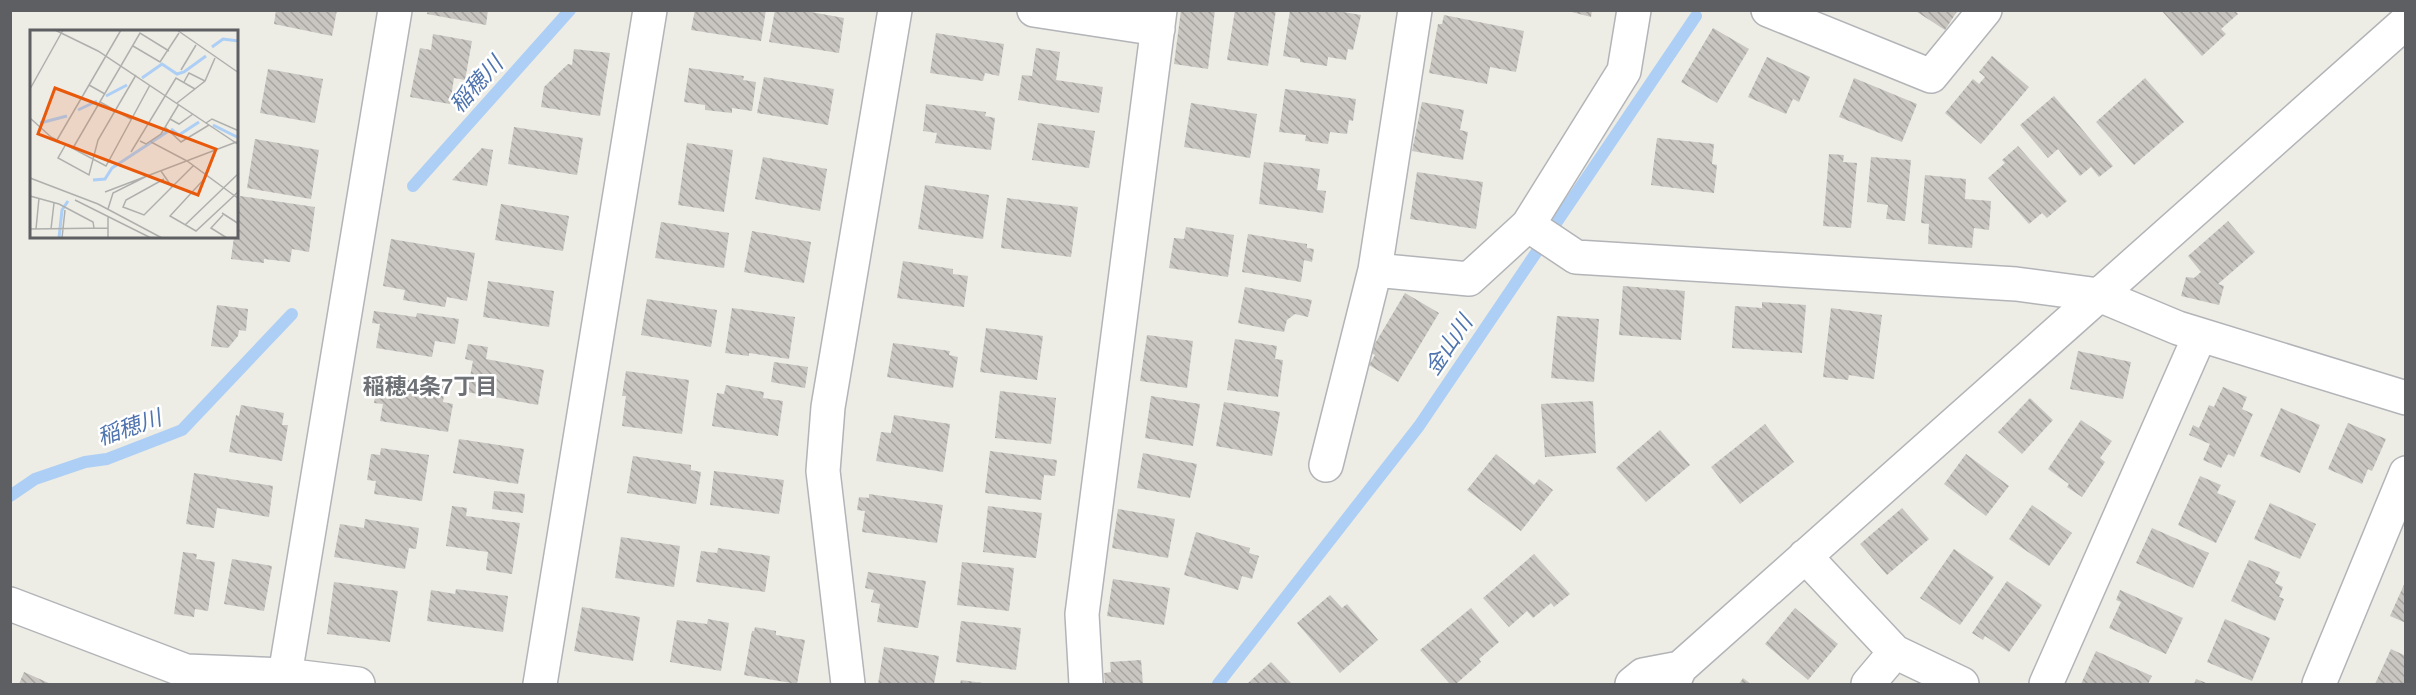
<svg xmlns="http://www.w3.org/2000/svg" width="2416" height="695" font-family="Arial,'Noto Sans JP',sans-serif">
<defs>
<pattern id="building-back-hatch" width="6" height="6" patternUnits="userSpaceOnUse" patternTransform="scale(1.5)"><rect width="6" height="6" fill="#c9c6c1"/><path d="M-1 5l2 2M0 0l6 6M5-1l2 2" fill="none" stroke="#a6a4a0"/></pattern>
</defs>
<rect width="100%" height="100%" fill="#edece5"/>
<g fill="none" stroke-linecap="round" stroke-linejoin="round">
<path stroke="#adcff5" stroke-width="12" d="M 413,186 L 570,10
M 10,496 L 35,479 L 85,462 L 107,459 L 182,430 L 292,314
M 1218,684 L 1419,426 L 1696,16"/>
</g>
<path fill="url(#building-back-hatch)" d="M 276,10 L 337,10 L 332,36 L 274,24 Z
M 428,10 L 488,10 L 486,25 L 427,14 Z
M 695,10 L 766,10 L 761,41 L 691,30 Z
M 775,10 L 800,10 L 844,18 L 839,53 L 769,42 Z
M 1181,10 L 1215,10 L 1208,69 L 1174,64 Z
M 1235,10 L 1276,10 L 1268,66 L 1227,60 Z
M 1290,10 L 1331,10 L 1361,15 L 1353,50 L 1348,49 L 1346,60 L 1328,57 L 1327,66 L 1300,62 L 1300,59 L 1283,56 Z
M 1564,10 L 1592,10 L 1591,17 Z
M 1914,10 L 1958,10 L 1945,30 Z
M 2161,10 L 2234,10 L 2238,14 L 2221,29 L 2226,34 L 2202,56 Z
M 1444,15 L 1524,31 L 1516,72 L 1490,67 L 1487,84 L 1429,73 L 1438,24 L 1442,24 Z
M 1713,28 L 1749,49 L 1717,103 L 1681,82 Z
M 936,33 L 1004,44 L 999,76 L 985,73 L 983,81 L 930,73 Z
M 433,34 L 472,41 L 465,80 L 454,78 L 450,104 L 410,97 L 420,48 L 431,50 Z
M 1036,48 L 1060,52 L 1056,80 L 1103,87 L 1099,113 L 1018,100 L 1022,75 L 1032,76 Z
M 574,49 L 610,53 L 600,116 L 541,107 L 544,87 L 568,64 L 572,65 Z
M 1992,56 L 2029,87 L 1981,144 L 1945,113 L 1973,79 L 1979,84 L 1985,77 L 1979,72 Z
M 1767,57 L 1810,77 L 1799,102 L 1793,99 L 1786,114 L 1748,97 Z
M 689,68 L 744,76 L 743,80 L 756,82 L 752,111 L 732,108 L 732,113 L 705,110 L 705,105 L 684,102 Z
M 268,69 L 323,79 L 315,123 L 260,113 Z
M 764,77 L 834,89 L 828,125 L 757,113 Z
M 1854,78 L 1917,104 L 1902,142 L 1839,117 Z
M 2145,78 L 2184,122 L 2134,165 L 2096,122 Z
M 1285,89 L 1356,99 L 1353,121 L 1349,120 L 1347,134 L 1330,132 L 1328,144 L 1305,141 L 1306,135 L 1279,132 Z
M 2054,96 L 2113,166 L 2099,177 L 2091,167 L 2080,176 L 2058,149 L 2048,158 L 2020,125 Z
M 1422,102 L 1464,110 L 1460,130 L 1468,132 L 1463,160 L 1412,151 Z
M 1191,103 L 1257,114 L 1250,158 L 1184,147 Z
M 926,104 L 986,112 L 985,116 L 995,118 L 991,150 L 935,143 L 937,133 L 923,131 Z
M 1038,123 L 1095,131 L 1089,168 L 1032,160 Z
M 514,127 L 583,138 L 577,175 L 508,164 Z
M 1657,138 L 1714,144 L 1712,164 L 1717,165 L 1714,193 L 1651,185 Z
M 255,139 L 319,150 L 311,199 L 247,188 Z
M 687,143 L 733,150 L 724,212 L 678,205 Z
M 2018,146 L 2067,201 L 2047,218 L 2042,213 L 2029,224 L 1988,178 L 2005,163 L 2002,160 Z
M 482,148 L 493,150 L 487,186 L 452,180 Z
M 1829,154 L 1844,155 L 1843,162 L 1857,163 L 1851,228 L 1823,226 Z
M 763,157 L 827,169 L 820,211 L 755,199 Z
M 1871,157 L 1911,160 L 1905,221 L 1886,219 L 1888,205 L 1867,202 Z
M 1264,162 L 1320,169 L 1317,190 L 1326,191 L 1323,213 L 1259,204 Z
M 1417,172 L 1483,182 L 1476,229 L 1410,219 Z
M 1925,175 L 1966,179 L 1965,199 L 1991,201 L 1989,230 L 1974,228 L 1972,248 L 1928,244 L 1929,224 L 1921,223 Z
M 925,185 L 989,195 L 983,239 L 918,229 Z
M 240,196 L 315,207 L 309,252 L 292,249 L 290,262 L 264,259 L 264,263 L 231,259 L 234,237 L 237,237 Z
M 1007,198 L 1078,207 L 1071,257 L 1001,248 Z
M 501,204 L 569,216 L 563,251 L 495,240 Z
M 2228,221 L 2255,252 L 2218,284 L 2224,286 L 2219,305 L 2181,296 L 2186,277 L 2194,278 L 2201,272 L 2188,256 Z
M 661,222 L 729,233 L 724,268 L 655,258 Z
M 1186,227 L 1234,235 L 1228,277 L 1169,268 L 1174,238 L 1184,239 Z
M 752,231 L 811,242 L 804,283 L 744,272 Z
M 1248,234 L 1307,244 L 1307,248 L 1314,249 L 1312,262 L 1304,260 L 1301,282 L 1242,272 Z
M 391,239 L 475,253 L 467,301 L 447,297 L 445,307 L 403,300 L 405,290 L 383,286 Z
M 903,261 L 953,269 L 953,274 L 968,276 L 964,307 L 897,298 Z
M 488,281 L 554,291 L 549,327 L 483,317 Z
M 1623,286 L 1685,291 L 1681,340 L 1619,335 Z
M 1245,287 L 1312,300 L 1308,317 L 1295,314 L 1287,320 L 1284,332 L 1238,323 Z
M 1405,293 L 1439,313 L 1398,382 L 1369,365 L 1375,355 L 1370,352 Z
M 647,299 L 717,310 L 711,347 L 641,335 Z
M 1762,302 L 1806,305 L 1802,353 L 1732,348 L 1735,306 L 1762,308 Z
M 217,305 L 248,309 L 246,331 L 239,330 L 238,336 L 228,348 L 211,346 Z
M 732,308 L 795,317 L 789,359 L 749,353 L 749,356 L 725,353 Z
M 1831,308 L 1882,315 L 1874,379 L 1849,375 L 1848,380 L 1823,377 Z
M 374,311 L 416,317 L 417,313 L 459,319 L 455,344 L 435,341 L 432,357 L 376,348 L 380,324 L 372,323 Z
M 1557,316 L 1599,319 L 1594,382 L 1551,378 Z
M 986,328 L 1043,336 L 1037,380 L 980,372 Z
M 1147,335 L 1193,341 L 1187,388 L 1140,381 Z
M 1235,339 L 1277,346 L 1275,359 L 1283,360 L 1278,397 L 1227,390 Z
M 893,343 L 950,351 L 949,355 L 958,357 L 953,388 L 887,377 Z
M 468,344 L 488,347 L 486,359 L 544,370 L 538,405 L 467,392 L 473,361 L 465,359 Z
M 2078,351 L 2131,362 L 2123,399 L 2070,389 Z
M 774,362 L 808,367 L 805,388 L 771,382 Z
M 626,371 L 689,380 L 682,434 L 622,426 L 626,396 L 622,396 Z
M 379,375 L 445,386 L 443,402 L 453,404 L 448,432 L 380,421 L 383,404 L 374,403 Z
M 726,385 L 764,392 L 763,398 L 783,401 L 778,436 L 712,426 L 717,393 L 724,394 Z
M 2223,387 L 2247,397 L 2242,409 L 2253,414 L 2234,457 L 2228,454 L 2221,468 L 2203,460 L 2210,444 L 2189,435 L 2193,425 L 2199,428 L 2209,405 L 2214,407 Z
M 1000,391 L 1056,398 L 1051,444 L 995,438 Z
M 1151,396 L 1200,404 L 1193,446 L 1145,438 Z
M 2030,398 L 2053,420 L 2022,454 L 1998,432 Z
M 1593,401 L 1596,453 L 1545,457 L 1541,404 Z
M 1224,402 L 1280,412 L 1272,456 L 1216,446 Z
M 241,405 L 284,413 L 282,425 L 288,425 L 282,461 L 229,452 L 236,415 L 239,416 Z
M 2281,408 L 2320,425 L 2300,473 L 2260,456 Z
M 894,415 L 950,424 L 943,472 L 876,461 L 881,432 L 891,433 Z
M 2081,420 L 2112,441 L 2100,458 L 2105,462 L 2082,497 L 2067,487 L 2069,484 L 2048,469 Z
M 2348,423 L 2386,439 L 2372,471 L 2368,469 L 2362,484 L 2328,469 Z
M 1765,424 L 1794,462 L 1740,504 L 1711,467 Z
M 1660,430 L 1690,465 L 1646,502 L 1616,468 Z
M 459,439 L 524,449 L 518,484 L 453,473 Z
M 381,448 L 429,455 L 422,501 L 374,494 L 376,481 L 367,480 L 371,454 L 380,455 Z
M 990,451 L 1057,460 L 1055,476 L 1044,475 L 1041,500 L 985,493 Z
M 1143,453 L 1197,464 L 1190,498 L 1137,488 Z
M 1496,454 L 1534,485 L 1539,479 L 1553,490 L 1521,531 L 1467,490 Z
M 1966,454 L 2009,486 L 1986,516 L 1944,484 Z
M 633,456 L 691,465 L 691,470 L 701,472 L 696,504 L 627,493 Z
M 714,471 L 784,480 L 779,514 L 710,505 Z
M 194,473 L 273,486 L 269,517 L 217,508 L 214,528 L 186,524 Z
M 2200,476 L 2221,485 L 2217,493 L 2236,501 L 2216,543 L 2178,525 Z
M 494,491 L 525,494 L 523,513 L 492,509 Z
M 869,494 L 943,505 L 937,543 L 862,532 L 865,511 L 857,510 L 859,497 L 869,498 Z
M 2270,503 L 2316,524 L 2300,559 L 2254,539 Z
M 2032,505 L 2072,533 L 2049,566 L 2009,539 Z
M 452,506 L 467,508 L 466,516 L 520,523 L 512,574 L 486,570 L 488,552 L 446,546 Z
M 988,506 L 1042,513 L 1036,558 L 983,552 Z
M 1902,508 L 1929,539 L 1887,575 L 1860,544 Z
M 1118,509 L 1175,519 L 1168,558 L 1112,548 Z
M 365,519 L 419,528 L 416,549 L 409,548 L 405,569 L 334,557 L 340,524 L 364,528 Z
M 2152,528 L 2209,553 L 2193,588 L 2136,563 Z
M 1196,532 L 1250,548 L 1249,553 L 1259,556 L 1252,579 L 1242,576 L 1238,590 L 1184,575 Z
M 621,537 L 680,546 L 674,587 L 615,578 Z
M 718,548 L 770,556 L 765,592 L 696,582 L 701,551 L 717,553 Z
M 1954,549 L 1994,577 L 1960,625 L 1920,598 Z
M 183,552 L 197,554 L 196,559 L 215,562 L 208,611 L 195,609 L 194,617 L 174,614 Z
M 1534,554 L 1570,594 L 1554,607 L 1551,603 L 1533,618 L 1527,611 L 1509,627 L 1483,598 Z
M 232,559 L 272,566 L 264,611 L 224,604 Z
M 2249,560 L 2280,572 L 2275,583 L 2283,587 L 2279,597 L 2284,599 L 2275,621 L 2231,601 Z
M 962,562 L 1014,568 L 1009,611 L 957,605 Z
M 868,572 L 926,581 L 918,628 L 877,622 L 880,604 L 871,602 L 874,590 L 865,588 Z
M 1113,579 L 1170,588 L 1164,625 L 1107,616 Z
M 2406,580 L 2406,623 L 2390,616 Z
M 2007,581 L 2042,605 L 2009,652 L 1985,636 L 1983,640 L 1972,633 Z
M 334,582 L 398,591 L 390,642 L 327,634 Z
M 456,589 L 508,596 L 503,632 L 427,621 L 431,590 L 455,594 Z
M 2120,590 L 2183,618 L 2166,654 L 2109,628 L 2121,602 L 2116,600 Z
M 1330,595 L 1342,608 L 1347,604 L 1378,640 L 1340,673 L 1297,623 Z
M 582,607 L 640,617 L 633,661 L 574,651 Z
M 1471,608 L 1499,642 L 1479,659 L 1481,662 L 1456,684 L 1450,684 L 1420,650 Z
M 1795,608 L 1838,644 L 1808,680 L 1765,644 Z
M 708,619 L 729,623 L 721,671 L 670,662 L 677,620 L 707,624 Z
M 2225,619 L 2270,638 L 2252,681 L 2207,662 Z
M 961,621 L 1021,628 L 1016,670 L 956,662 Z
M 755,627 L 776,631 L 776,635 L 805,640 L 797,684 L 744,675 L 752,631 L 754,631 Z
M 884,647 L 939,656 L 934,684 L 878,684 Z
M 2391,649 L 2406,656 L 2406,684 L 2375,684 Z
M 2096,651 L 2152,676 L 2148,684 L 2081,684 Z
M 1141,660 L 1143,684 L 1105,684 L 1104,673 L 1111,672 L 1110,662 Z
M 1271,662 L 1292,684 L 1247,684 Z
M 24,672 L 51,684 L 19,684 Z
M 1743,678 L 1751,684 L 1739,684 Z
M 2196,679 L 2209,684 L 2194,684 Z
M 961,680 L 983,683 L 983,684 L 960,684 Z"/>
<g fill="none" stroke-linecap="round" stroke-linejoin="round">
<defs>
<path id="minor" d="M 1034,10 L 1158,29
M 1768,10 L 1931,76 L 1985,10
M 1528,225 L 1576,257 L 2016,284 L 2099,295 L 2178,328 L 2406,398
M 1375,270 L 1469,279 L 1528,225 L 1624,71 L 1634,10
M 1326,465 L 1375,270 L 1415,10
M 1805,556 L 1895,652 L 1962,684
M 10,604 L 186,671 L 285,675 L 358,684
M 285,675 L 395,10
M 540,684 L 650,10
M 848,684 L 823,471 L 828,407 L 895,10
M 1086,684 L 1082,614 L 1160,10
M 1632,684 L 1643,675 L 1680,668
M 1673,684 L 1680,668 L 2406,22
M 1868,684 L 1895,652
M 2046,684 L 2200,335
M 2319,684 L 2406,473"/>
</defs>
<use href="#minor" stroke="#b2b4b8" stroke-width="36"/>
<use href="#minor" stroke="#fff" stroke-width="33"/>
</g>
<g text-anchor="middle" stroke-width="5" stroke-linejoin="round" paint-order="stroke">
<g font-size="22" font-style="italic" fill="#4f74ae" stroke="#fff">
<text transform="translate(476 84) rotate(-48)" y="8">稲穂川</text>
<text transform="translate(1448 345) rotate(-56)" y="8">金山川</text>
<text transform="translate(129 427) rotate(-19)" y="8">稲穂川</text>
</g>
<g font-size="22" font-weight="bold" fill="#6e7175" stroke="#fff">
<text x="430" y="394">稲穂4条7丁目</text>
</g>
</g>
<g transform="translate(30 30)">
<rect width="208" height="208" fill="#edece5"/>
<path fill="none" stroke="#adcff5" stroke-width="3" d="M 182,17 L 193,9 L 209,11M 112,48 L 132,34 L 147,44 L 154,42 L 176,26M 76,66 L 97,55M 48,80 L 67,71M 10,93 L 37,86M 183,95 L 209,108M 141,99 L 149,105 L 169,92M 63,150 L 75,149 L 82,138 L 137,102M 29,208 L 32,180 L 38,171"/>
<path fill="none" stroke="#afb0ad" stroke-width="1.5" d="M 25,0 L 68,21 L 209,115M 147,0 L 209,43M 103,16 L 130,32 L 149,3M 151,40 L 166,15M 154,52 L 159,43 L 175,51M 59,55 L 75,64M 0,59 L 33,0M 70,72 L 101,89M 147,73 L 175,51 L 185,28M 0,88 L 21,107 L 76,136 L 120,55M 140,89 L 149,94 L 163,84M 176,93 L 182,89 L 209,101M 135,97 L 151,112 L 179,95M 27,110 L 91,0M 110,111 L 116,114 L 131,104 L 149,74M 121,112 L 157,131 L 209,169M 36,114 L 28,128 L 59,145 L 68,110 L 106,45M 43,118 L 110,3 L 139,21M 101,122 L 146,48 L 165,59M 131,141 L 142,157M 176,147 L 140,186 L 166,201 L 209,161M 0,148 L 68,174 L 132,208M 134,149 L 96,170 L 93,177 L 114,185 L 163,136M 75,162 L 209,111M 0,166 L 29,174 L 63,192 L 64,198M 45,170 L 121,208M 78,179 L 83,163 L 119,145M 192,183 L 209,194M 193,185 L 181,198 L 197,208M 155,195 L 209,143M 0,199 L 78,198M 6,199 L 9,168M 21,199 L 24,173M 32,208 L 35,180M 78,208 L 78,187"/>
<path fill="#e8590c" fill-opacity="0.15" stroke="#e8590c" stroke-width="3" d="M 25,58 L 186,119 L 168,165 L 8,104 Z"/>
<rect width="208" height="208" fill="none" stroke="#5d5f63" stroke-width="3"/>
</g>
<rect width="2416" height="695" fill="none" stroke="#5d5f63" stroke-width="24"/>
</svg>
